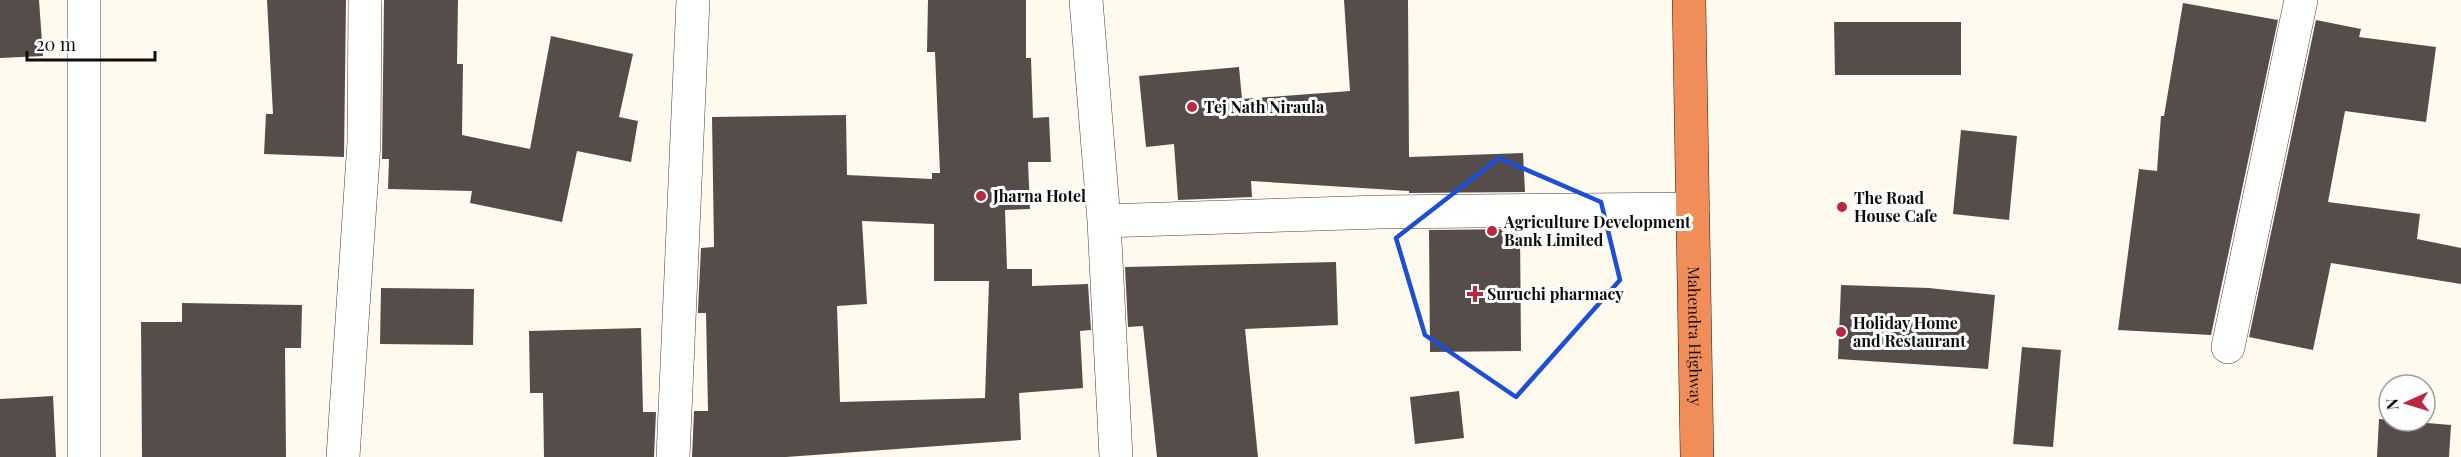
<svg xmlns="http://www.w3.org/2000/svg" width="2461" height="457" font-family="'Playfair Display',serif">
<rect width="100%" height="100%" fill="#fff9ee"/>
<path fill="#564d4a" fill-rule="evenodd" d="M 0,0 L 39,0 L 43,56 L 0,58 Z
M 267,0 L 346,0 L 344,157 L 264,154 L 266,114 L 273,114 Z
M 384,0 L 458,0 L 457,64 L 463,64 L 462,135 L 530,149 L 551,36 L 633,54 L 619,117 L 638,121 L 631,162 L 577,151 L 562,222 L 470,203 L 472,191 L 388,189 L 389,159 L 382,159 Z
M 928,0 L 1026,0 L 1026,58 L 1031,58 L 1033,118 L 1049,117 L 1051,162 L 1028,162 L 1030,209 L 1005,210 L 1007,269 L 1032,269 L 1032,286 L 1088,284 L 1091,330 L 1080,331 L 1083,388 L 1019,393 L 1021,440 L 786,457 L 692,457 L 694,411 L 708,411 L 706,313 L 698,313 L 698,310 L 701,248 L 714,247 L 712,117 L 846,115 L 847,175 L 932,179 L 932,173 L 940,173 L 935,52 L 927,52 ZM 862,221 L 934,224 L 934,281 L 989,281 L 985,398 L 840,402 L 837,306 L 867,304 Z
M 1344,0 L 1408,0 L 1409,157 L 1523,153 L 1525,192 L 1409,193 L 1409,191 L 1251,181 L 1252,197 L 1178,200 L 1174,144 L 1146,147 L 1139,76 L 1239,67 L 1242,99 L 1350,91 Z
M 2183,3 L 2278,20 L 2211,335 L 2118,330 L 2139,169 L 2157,171 L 2161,116 L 2164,116 Z
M 2316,20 L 2361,29 L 2359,37 L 2436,47 L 2426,122 L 2345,111 L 2328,202 L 2420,214 L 2417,239 L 2461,248 L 2461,284 L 2331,263 L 2313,350 L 2249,337 Z
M 1834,22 L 1961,22 L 1961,75 L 1835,75 Z
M 1961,130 L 2017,136 L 2009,220 L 1953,214 Z
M 1520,229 L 1521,351 L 1430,352 L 1429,230 Z
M 1336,262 L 1338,325 L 1245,329 L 1258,457 L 1157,457 L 1143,326 L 1128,327 L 1125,267 Z
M 1841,285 L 1929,288 L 1995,295 L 1988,369 L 1838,359 Z
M 381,288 L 474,289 L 473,345 L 380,344 Z
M 182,303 L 302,305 L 301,348 L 285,348 L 286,457 L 142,457 L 141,322 L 182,322 Z
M 641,328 L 643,412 L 656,412 L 654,457 L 544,457 L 543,393 L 530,393 L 529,331 Z
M 2022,347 L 2061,350 L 2053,447 L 2013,444 Z
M 1459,391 L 1464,438 L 1415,444 L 1410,397 Z
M 53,396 L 56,457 L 0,457 L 0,399 Z
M 2379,419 L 2451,425 L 2449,457 L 2377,457 Z"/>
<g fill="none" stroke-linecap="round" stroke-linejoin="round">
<defs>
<path id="minor" d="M 84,0 L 84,457
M 1086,0 L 1104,221 L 1380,212 L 1693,209
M 1104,221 L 1116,457
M 2228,347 L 2301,0
M 343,457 L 364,142 L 365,0
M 673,457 L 693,0"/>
<g id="highway">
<path id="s1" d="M 1689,0 L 1697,457"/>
</g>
</defs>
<use href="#minor" stroke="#404040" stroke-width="34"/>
<use href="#highway" stroke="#1e1e1e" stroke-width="34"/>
<use href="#minor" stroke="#fff" stroke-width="33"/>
<use href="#highway" stroke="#f18d59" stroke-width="33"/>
</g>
<path fill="none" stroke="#1d4ed8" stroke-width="4.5" stroke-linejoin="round" d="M 1499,158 L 1601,202 L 1620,280 L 1516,397 L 1425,335 L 1396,238 Z"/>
<g fill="#ba2840" stroke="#fff" stroke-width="2">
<circle cx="1192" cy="107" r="6"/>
<circle cx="981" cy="196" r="6"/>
<circle cx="1842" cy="207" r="6"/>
<circle cx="1492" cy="231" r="6"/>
<path d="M1472 285h6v6h6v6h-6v6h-6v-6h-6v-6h6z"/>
<circle cx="1841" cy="332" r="6"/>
</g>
<g text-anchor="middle" stroke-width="6" stroke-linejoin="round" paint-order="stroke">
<g font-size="16" font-weight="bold" fill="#0d0d0d" stroke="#fff" text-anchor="start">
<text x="1204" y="113">Tej Nath Niraula</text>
<text x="993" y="202">Jharna Hotel</text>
<text x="1854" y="204">The Road<tspan x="1854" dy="18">House Cafe</tspan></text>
<text x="1504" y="228">Agriculture Development<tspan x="1504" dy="18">Bank Limited</tspan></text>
<text x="1487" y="300">Suruchi pharmacy</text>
<text x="1853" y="329">Holiday Home<tspan x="1853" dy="18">and Restaurant</tspan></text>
</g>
<g font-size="16" fill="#0d0d0d" stroke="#fff">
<text dy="6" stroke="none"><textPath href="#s1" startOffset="336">Mahendra Highway</textPath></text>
</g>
</g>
<g transform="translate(2407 403) rotate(266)"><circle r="28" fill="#ffffff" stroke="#9e9e9e" stroke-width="1.5"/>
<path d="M0-4.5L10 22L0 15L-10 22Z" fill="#ba2840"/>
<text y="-9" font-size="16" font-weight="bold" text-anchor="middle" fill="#0d0d0d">N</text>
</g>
<path d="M27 51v9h128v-9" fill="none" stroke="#0d0d0d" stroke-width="3"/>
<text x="36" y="51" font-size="18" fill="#0d0d0d" stroke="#ffffff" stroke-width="4.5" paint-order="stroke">20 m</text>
</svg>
